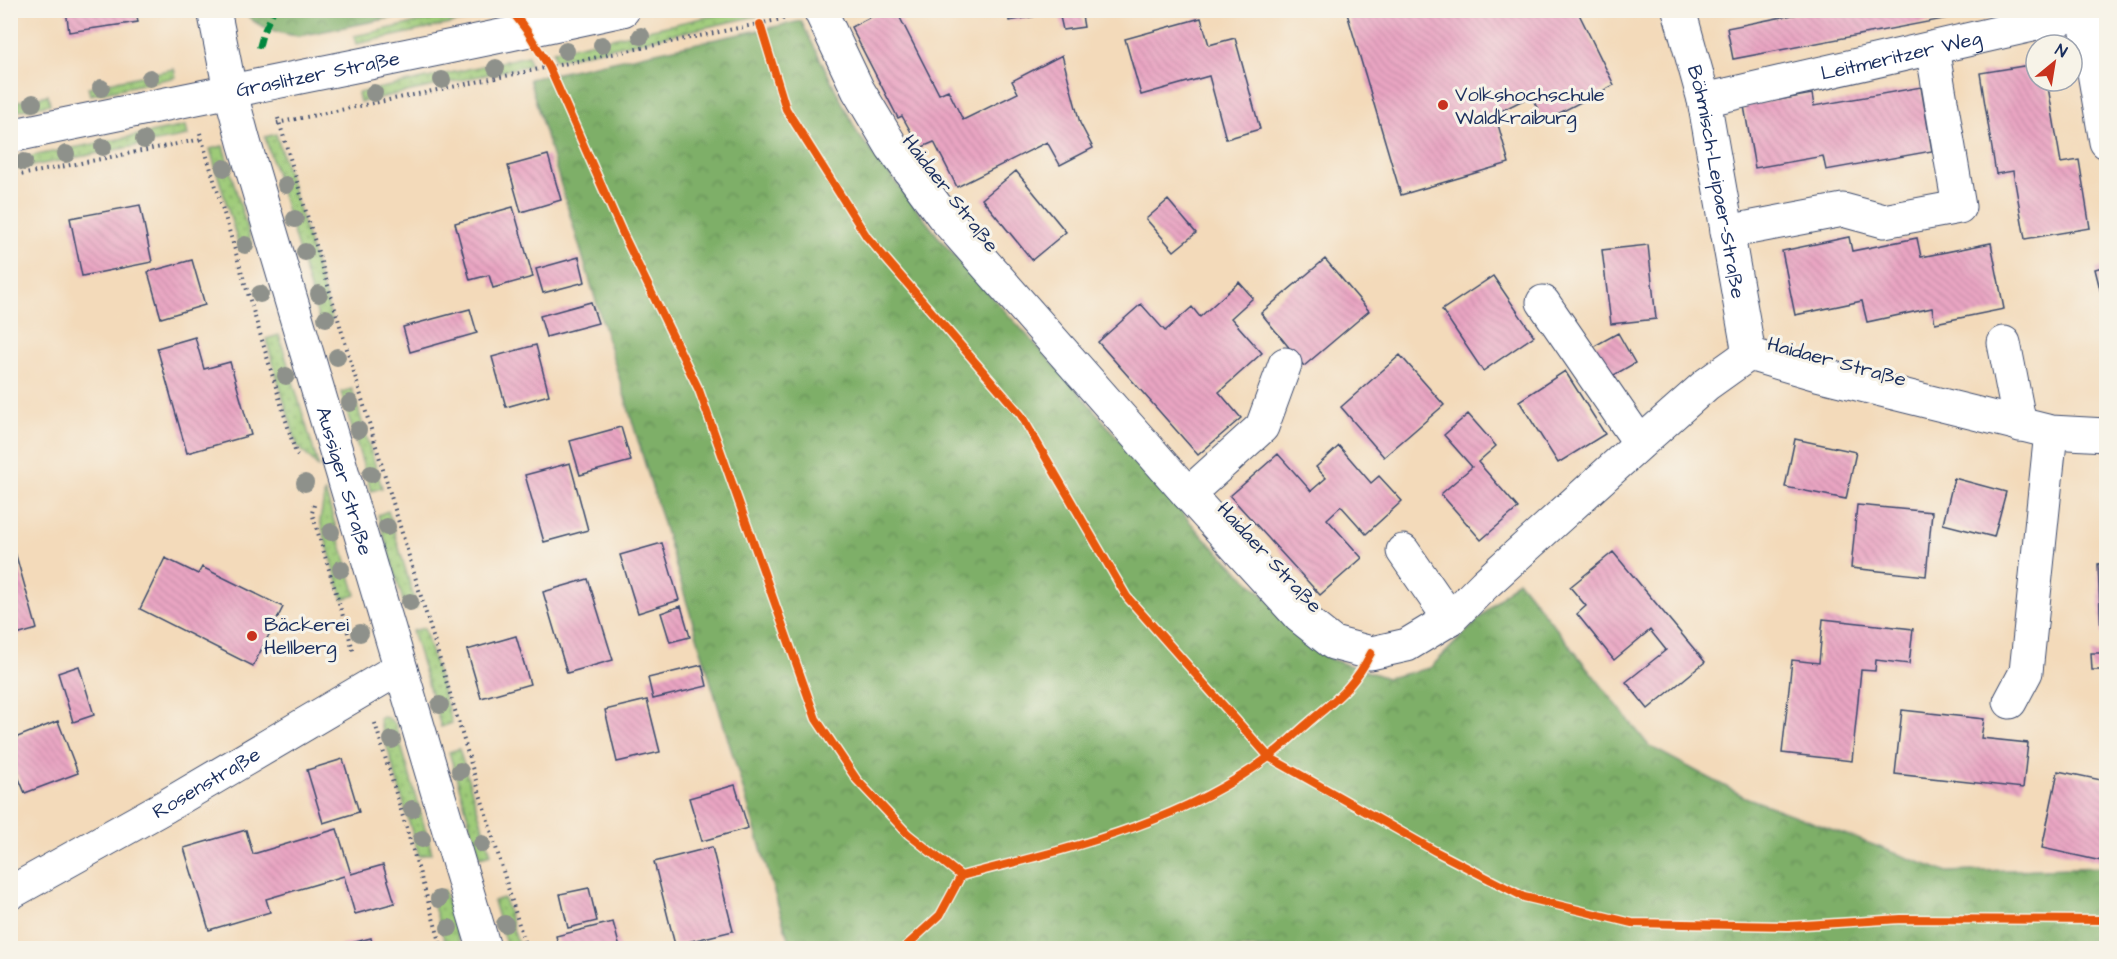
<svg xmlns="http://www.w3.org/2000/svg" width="2117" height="959" font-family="'Architects Daughter',sans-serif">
<defs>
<pattern id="grass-dots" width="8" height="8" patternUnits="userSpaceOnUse" patternTransform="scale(1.5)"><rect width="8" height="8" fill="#9ecb78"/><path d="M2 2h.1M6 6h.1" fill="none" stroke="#80a566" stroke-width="1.8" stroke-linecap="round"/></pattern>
<pattern id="forest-crowns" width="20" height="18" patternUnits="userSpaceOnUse" patternTransform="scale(1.5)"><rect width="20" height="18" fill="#7eaf68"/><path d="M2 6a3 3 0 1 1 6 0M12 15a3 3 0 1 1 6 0" fill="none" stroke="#668f59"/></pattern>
<pattern id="building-back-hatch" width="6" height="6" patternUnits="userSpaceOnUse" patternTransform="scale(1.5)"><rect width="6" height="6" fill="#e9a5c2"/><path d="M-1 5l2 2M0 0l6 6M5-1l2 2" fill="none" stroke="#c78ea9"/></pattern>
</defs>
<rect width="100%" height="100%" fill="#f7f3e8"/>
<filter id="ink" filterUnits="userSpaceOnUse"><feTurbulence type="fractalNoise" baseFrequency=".0167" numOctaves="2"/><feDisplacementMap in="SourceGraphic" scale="12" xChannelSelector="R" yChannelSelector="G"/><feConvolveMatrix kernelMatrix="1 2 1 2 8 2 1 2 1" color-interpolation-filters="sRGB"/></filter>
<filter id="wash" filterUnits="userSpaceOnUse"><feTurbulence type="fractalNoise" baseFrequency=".008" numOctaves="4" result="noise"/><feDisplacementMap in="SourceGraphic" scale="24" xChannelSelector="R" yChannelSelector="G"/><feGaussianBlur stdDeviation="1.35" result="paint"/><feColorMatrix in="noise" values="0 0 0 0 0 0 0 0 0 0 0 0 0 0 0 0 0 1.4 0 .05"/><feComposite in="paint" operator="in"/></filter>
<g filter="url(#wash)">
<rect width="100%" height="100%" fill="#f3daba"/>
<path fill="url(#grass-dots)" stroke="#5c7d6b" stroke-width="1.5" d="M 471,11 L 500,11 L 501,13 L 356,44 L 354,36 Z
M 734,11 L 780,11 L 555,60 L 553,51 Z
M 528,56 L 530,65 L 360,102 L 358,93 Z
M 174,69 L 176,77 L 90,95 L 88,87 Z
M 48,95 L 50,104 L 11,112 L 11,103 Z
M 186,126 L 188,136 L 11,170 L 11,160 Z
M 276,134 L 332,320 L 320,323 L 265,137 Z
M 223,146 L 252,245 L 240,249 L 210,149 Z
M 279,335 L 319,468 L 297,445 L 266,339 Z
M 352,389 L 382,488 L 371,491 L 341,392 Z
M 325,491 L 356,595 L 343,599 L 320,521 Z
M 388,511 L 417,608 L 406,611 L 378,515 Z
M 424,628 L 452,723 L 441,727 L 412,631 Z
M 382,717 L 388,718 L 395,724 L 432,853 L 419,856 L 379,719 Z
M 459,749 L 491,854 L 480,857 L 449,752 Z
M 444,890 L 461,948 L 447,948 L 430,894 Z
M 504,898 L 519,948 L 507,948 L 493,901 Z"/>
<path fill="url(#forest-crowns)" stroke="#4c6f63" stroke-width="1.5" d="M 244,11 L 244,10 L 427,11 L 299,36 C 280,34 254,27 244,11 Z
M 801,21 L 858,134 L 943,243 L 1076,389 L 1202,536 L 1330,659 L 1387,678 L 1430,668 L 1518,580 L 1649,746 L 1745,797 L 1946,872 L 2106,867 L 2106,948 L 791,948 L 529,79 Z"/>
<g id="blocks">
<path fill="url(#building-back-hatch)" d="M 66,10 L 136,10 L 138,22 L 69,32 Z
M 884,10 L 896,10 L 939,94 L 948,90 L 963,120 L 1018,93 L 1012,81 L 1062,55 L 1080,123 L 1093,148 L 1060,165 L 1047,142 L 957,187 L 934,142 L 920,148 L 902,116 L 898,118 L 851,27 Z
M 1007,10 L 1081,10 L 1084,27 L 1063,30 L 1059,12 L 1009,21 Z
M 1346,10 L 1577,10 L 1614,85 L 1544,121 L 1531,96 L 1495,114 L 1509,163 L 1401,195 Z
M 1818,10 L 1975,10 L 1975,13 L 1733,59 L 1727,28 Z
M 1201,18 L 1209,45 L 1235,38 L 1260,129 L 1226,139 L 1209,76 L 1141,95 L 1125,39 Z
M 2036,64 L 2036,81 L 2047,81 L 2061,163 L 2079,160 L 2090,228 L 2025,239 L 2013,171 L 1996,174 L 1980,73 Z
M 1921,87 L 1932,151 L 1826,170 L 1823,156 L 1755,168 L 1744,106 L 1812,94 L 1814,106 Z
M 548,155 L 561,200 L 521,212 L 508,166 Z
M 1016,171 L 1066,232 L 1032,260 L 982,199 Z
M 1168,200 L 1196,233 L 1174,251 L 1146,219 Z
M 140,205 L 152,262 L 82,276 L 70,218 Z
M 513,207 L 533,277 L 493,288 L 489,275 L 470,280 L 455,223 Z
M 1849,237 L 1852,251 L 1917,238 L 1921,257 L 1991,243 L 2004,309 L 1935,323 L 1932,308 L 1867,322 L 1862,301 L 1795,315 L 1782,251 Z
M 1648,245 L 1656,319 L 1611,324 L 1602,250 Z
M 579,257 L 585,282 L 543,293 L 536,269 Z
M 1325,259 L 1369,311 L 1304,366 L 1261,313 Z
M 192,260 L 205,305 L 161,318 L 148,272 Z
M 2106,266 L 2106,313 L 2095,269 Z
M 1493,276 L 1534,336 L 1483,371 L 1442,310 Z
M 1239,282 L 1253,298 L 1231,318 L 1262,353 L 1219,392 L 1241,418 L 1198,455 L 1098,342 L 1141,304 L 1165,331 L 1192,307 L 1200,317 Z
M 591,302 L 598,323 L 546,337 L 540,316 Z
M 470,309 L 477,333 L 410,352 L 403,327 Z
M 1618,333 L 1635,363 L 1607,379 L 1589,349 Z
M 195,337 L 204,369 L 230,362 L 251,435 L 187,453 L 157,348 Z
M 536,345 L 549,395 L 506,407 L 492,357 Z
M 1400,355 L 1444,405 L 1384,457 L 1341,407 Z
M 1565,371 L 1605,434 L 1558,463 L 1519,401 Z
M 1468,414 L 1496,446 L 1478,462 L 1518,508 L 1481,540 L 1441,494 L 1472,467 L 1444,435 Z
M 621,427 L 631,461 L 580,475 L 570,441 Z
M 1795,439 L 1856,452 L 1846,499 L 1785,487 Z
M 1339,446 L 1371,483 L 1379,476 L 1402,501 L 1366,534 L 1341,506 L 1327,519 L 1362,558 L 1320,595 L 1230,496 L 1278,454 L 1311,491 L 1326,478 L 1316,467 Z
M 570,463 L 588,530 L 544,542 L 525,475 Z
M 1954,478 L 2006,492 L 1994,537 L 1943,524 Z
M 1857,505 L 1932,512 L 1926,576 L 1851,568 Z
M 662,543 L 679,600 L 638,613 L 620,555 Z
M 15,552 L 37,629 L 10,637 L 10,553 Z
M 1613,552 L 1705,662 L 1648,709 L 1626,682 L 1666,650 L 1650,630 L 1614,660 L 1577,614 L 1586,606 L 1570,587 Z
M 165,558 L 198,574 L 202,567 L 283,607 L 253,666 L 140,609 Z
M 2106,563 L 2106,634 L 2101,634 L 2098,564 Z
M 588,579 L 613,660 L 567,673 L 543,592 Z
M 681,606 L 690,637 L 670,642 L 661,613 Z
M 1823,619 L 1913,629 L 1909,664 L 1876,660 L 1875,671 L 1861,670 L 1852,761 L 1782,753 L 1792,660 L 1819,663 Z
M 516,636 L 530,684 L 481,698 L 467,650 Z
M 2091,653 L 2106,653 L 2106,688 L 2105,688 L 2104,670 L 2092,670 Z
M 702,665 L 707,686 L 653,699 L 648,678 Z
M 79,666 L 94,715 L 73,722 L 58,673 Z
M 647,700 L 660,752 L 617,762 L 605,710 Z
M 1902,710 L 1984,719 L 1981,738 L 2028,743 L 2023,788 L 1895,774 Z
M 58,721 L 78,773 L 25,793 L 10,757 L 10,740 Z
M 343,759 L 359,812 L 323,823 L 307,770 Z
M 2058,771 L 2106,781 L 2106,862 L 2042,848 Z
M 735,785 L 748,828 L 702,841 L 689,798 Z
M 337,829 L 351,874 L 383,865 L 395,903 L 355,914 L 344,876 L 266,899 L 270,912 L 209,930 L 184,848 L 246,830 L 253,854 Z
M 712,847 L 733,931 L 675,945 L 654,862 Z
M 589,888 L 597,921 L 568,928 L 560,894 Z
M 613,922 L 620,948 L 559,948 L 556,936 Z
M 371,938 L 373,948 L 332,948 Z"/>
</g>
</g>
<g filter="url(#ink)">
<use href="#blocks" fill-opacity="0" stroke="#3b496c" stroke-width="1.5"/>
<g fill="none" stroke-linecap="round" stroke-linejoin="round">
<defs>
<g id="minor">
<path id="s1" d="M 214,10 L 230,90 L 244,142 L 484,948"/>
<path d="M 820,10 L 858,90 L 892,147 L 943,216 L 1188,494 L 1299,616 L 1333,643 L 1371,653 L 1407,645 L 1450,619 L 1485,584 L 1645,439 L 1707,384 L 1749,354 L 1817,374 L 2051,432 L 2106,435"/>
<path id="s2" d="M 1679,10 L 1704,100 L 1749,354"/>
<path d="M 2084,14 L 2106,142"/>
<path id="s3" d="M 1704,100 L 2098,10"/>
<path id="s4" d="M 10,136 C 215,93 419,55 623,10"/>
<path d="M 1727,232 L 1843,210 L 1884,221 L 1959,207 L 1932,48"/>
<path d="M 1543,302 L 1640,443"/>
<path d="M 2004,343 L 2020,425"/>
<path d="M 1188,494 L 1262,427 L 1285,364"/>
<path d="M 1403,551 L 1450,619"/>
<path d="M 2010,702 L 2026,672 L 2051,432"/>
<path id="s5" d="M 10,893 L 166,806 L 400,668"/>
</g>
</defs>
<use href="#minor" stroke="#3b496c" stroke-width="35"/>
<path stroke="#3b496c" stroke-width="4" stroke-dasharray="1.5 4.5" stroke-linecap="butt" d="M 278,118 L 526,948
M 277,123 L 787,18
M 200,133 L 296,454 L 300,458
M 10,177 L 202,139
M 314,505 L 312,513 L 354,653
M 375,723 L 442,948"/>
<use href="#minor" stroke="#fff" stroke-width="33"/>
<path stroke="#00873e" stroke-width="6" stroke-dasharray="12 6" stroke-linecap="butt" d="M 259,48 L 263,33 L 274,10"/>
<defs>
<path id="cycleway" d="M 511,10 L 527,31 L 549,67 L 623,234 L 699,390 L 816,719 L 857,780 L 908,834 L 961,876
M 760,24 L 786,109 L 867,237 L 1021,415 L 1127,597 L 1269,757 L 1435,851 L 1524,897 L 1632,923 L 1789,926 L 1901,919 L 2106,920
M 904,948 L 940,915 L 961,876 C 1067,849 1181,824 1270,756 C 1283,746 1295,734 1308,723 C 1336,699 1354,687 1371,653"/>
</defs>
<use href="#cycleway" stroke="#f7f3e8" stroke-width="11"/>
<use href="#cycleway" stroke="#e8590c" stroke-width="8"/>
</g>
<g fill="#8e918b">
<circle cx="641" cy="36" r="9"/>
<circle cx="602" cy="45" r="9"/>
<circle cx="566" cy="51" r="9"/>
<circle cx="496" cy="68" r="9"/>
<circle cx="150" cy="78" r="9"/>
<circle cx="442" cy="80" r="9"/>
<circle cx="101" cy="88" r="9"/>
<circle cx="374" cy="93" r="9"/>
<circle cx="33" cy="103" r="9"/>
<circle cx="144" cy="140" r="9"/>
<circle cx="103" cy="147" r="9"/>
<circle cx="66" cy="154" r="9"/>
<circle cx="24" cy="162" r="9"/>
<circle cx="224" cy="168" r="9"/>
<circle cx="286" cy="185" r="9"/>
<circle cx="295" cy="219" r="9"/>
<circle cx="245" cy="245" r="9"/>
<circle cx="305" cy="252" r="9"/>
<circle cx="260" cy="294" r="9"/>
<circle cx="319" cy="294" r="9"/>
<circle cx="326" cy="318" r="9"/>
<circle cx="337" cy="357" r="9"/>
<circle cx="286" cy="376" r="9"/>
<circle cx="350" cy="403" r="9"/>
<circle cx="358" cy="430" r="9"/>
<circle cx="371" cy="474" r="9"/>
<circle cx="305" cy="483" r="9"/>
<circle cx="387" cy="527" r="9"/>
<circle cx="331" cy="532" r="9"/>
<circle cx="341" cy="569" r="9"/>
<circle cx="410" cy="602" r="9"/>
<circle cx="360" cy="633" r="9"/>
<circle cx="440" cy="705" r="9"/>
<circle cx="392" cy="740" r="9"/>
<circle cx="460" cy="771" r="9"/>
<circle cx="412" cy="809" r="9"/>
<circle cx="422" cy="839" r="9"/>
<circle cx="482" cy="844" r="9"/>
<circle cx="439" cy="899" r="9"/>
<circle cx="505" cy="924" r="9"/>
<circle cx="449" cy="928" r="9"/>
</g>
</g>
<g fill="#c8321e" stroke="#f7f3e8" stroke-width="2">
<circle cx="1443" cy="105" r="6"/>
<circle cx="252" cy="636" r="6"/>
</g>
<g text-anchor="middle" stroke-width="6" stroke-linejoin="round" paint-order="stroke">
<g font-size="20" fill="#1b2f5e" stroke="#f7f3e8">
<text dy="7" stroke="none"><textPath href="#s3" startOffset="202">Leitmeritzer Weg</textPath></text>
<text dy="7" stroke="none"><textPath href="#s4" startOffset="314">Graslitzer Straße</textPath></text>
<text dy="7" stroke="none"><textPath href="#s2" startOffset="176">Böhmisch-Leipaer-Straße</textPath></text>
<text transform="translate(951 193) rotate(52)" y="7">Haidaer Straße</text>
<text transform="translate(1837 361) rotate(15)" y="7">Haidaer Straße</text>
<text dy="7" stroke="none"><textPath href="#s1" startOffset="489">Aussiger Straße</textPath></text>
<text transform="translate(1270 557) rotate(47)" y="7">Haidaer Straße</text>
<text dy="7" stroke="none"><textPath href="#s5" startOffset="225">Rosenstraße</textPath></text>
</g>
<g font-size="20" fill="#1b2f5e" stroke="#f7f3e8" text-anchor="start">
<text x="1455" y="101">Volkshochschule<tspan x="1455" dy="23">Waldkraiburg</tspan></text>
<text x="264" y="631">Bäckerei<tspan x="264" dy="23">Hellberg</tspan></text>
</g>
</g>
<rect width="2117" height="959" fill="none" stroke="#f7f3e8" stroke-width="36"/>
<g transform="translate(2054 63) rotate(30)"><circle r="28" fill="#f7f3e8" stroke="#9fa5b1" stroke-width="1.5"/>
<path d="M0-4.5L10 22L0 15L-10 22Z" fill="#c8321e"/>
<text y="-9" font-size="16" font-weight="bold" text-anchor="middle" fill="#1b2f5e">N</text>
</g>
</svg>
